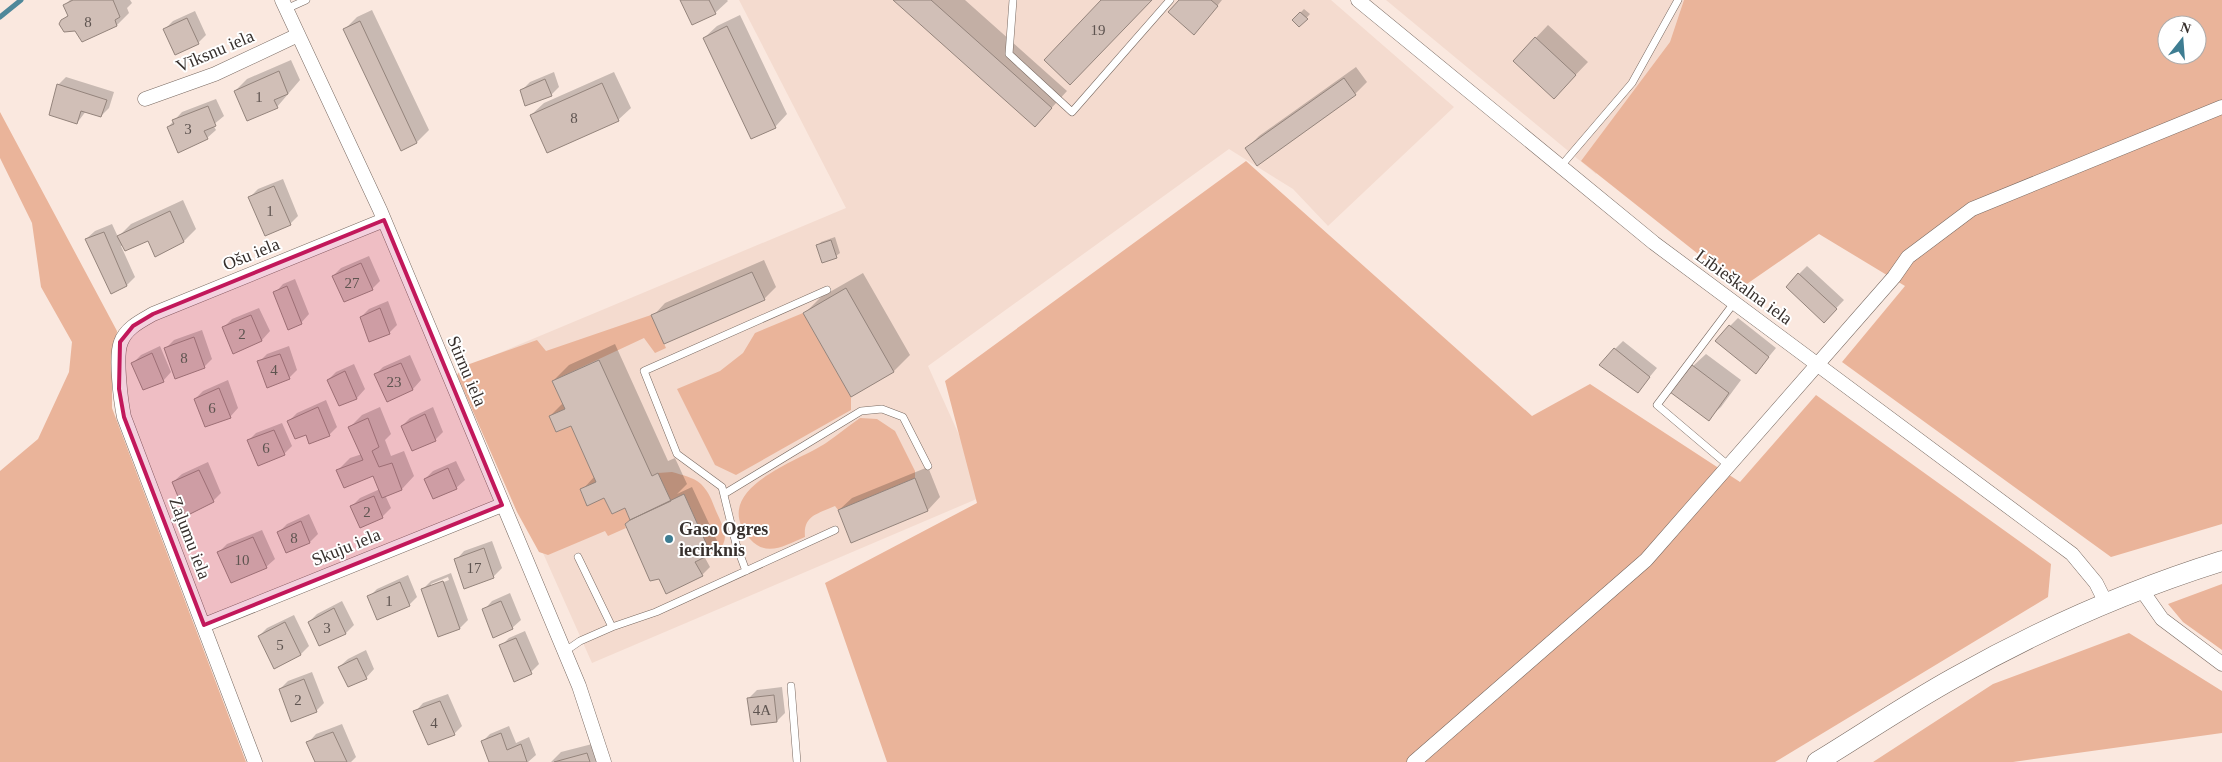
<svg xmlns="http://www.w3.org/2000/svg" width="2222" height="762" font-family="Georgia,serif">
<rect width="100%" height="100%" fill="#fae8df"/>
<path fill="#f4dbcf" d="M 739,0 L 1331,0 L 1454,107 L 1328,226 L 1293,189 L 1229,149 L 928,366 L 986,495 L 592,663 L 461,369 L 846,208 Z
M 1386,0 L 1710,0 L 1596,174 Z"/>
<path fill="#eab49a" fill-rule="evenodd" d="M 1684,0 L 2222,0 L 2222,524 L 2111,557 L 1842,362 L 1905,286 L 1819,234 L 1741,288 L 1581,161 L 1670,42 ZM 2167,25 L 2197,25 L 2197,55 L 2167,55 Z
M 0,112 L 117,331 L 112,385 L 112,408 L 246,762 L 0,762 L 0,471 L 38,439 L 69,372 L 72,342 L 41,287 L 32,223 L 0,158 Z
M 1246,161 L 1532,416 L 1590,384 L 1740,482 L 1816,395 L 2051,564 L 2048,597 L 1775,762 L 887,762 L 825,583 L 977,503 L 945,381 Z
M 803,313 L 851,397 L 851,410 L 736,475 L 715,465 L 677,389 L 720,371 L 743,353 L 755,333 Z
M 651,315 L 666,348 L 655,353 L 644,338 L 552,381 L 565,409 L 549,416 L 556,432 L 571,426 L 596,482 L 580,490 L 587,505 L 604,498 L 612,514 L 625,508 L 630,520 L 625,524 L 626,528 L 608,536 L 605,531 L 548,555 L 539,552 L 517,512 L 457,375 L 464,366 L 537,340 L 546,351 Z
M 860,418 L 877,419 L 895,431 L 915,471 L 915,478 L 838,510 L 835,506 C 818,514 803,515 805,537 C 785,545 767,558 750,539 C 707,489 798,462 826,443 C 838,435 848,426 860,418 Z
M 672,472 C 682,475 693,477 701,484 C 709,492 712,501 716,511 C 723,527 734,544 711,554 L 684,494 L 671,501 L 658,473 Z
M 2222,584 L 2222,650 L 2183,622 L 2168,604 Z
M 2129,633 L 2222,691 L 2222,733 L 2013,762 L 1873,762 L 1993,684 Z"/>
<path fill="#0003" fill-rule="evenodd" d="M 70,0 L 130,0 L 132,3 L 127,8 L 129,13 L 117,25 L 76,29 L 62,21 L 68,15 L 64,6 Z
M 681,0 L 727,0 L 728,1 L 715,13 Z
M 895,0 L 965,0 L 1067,91 L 1035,126 Z
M 1180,0 L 1222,0 L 1202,25 Z
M 1304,9 L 1310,14 L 1299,26 L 1293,20 Z
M 372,10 L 429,130 L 417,142 L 345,29 L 357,17 Z
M 195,11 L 206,35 L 198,43 L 165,29 L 173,21 Z
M 740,15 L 787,114 L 775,127 L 704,38 L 717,26 Z
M 1548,25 L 1588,62 L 1566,85 L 1514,61 Z
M 291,60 L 300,80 L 277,107 L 235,91 L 247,79 Z
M 1356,67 L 1367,82 L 1355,94 L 1246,149 L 1259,136 Z
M 554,72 L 559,87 L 551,95 L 521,91 L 530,82 Z
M 614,72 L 631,108 L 618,120 L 531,115 L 544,103 Z
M 66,77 L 114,92 L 109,108 L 101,116 L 86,111 L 77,123 L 58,85 Z
M 216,99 L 224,116 L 213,125 L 216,130 L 207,138 L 168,127 L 182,112 Z
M 283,179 L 298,216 L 290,224 L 250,197 L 258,189 Z
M 183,200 L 196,229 L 184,241 L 148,239 L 121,246 L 135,277 L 127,285 L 111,292 L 86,239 L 95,231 L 112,224 L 118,237 L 131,224 Z
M 835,237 L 840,253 L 836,256 L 818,246 L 821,242 Z
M 369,256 L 380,281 L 372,289 L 333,276 L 341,268 Z
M 764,260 L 776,287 L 764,299 L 653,316 L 665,303 Z
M 1807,266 L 1844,300 L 1824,321 L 1799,274 Z
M 863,273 L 910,355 L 894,371 L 852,395 L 805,313 L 821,297 Z
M 295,279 L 309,314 L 301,323 L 275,293 L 283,284 Z
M 388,301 L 397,325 L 389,333 L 361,317 L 369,309 Z
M 259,308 L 270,331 L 262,340 L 234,352 L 224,327 L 232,319 Z
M 1738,318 L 1776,348 L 1756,372 L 1730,326 Z
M 202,330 L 212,359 L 204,367 L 166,348 L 174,340 Z
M 1623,341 L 1657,368 L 1637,392 L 1615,349 Z
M 615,344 L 668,461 L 675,458 L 687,484 L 677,494 L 692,487 L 719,545 L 704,556 L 710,567 L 702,575 L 631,519 L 625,506 L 605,496 L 582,490 L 595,476 L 571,424 L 550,416 L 563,403 L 553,381 L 569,365 Z
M 160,346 L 171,372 L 163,381 L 133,363 L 141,355 Z
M 289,346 L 297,370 L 289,378 L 259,362 L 267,354 Z
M 1706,354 L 1741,380 L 1721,407 L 1708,419 L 1693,366 Z
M 410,355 L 421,380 L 413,389 L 388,401 L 375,375 L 383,367 Z
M 354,364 L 365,389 L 357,398 L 340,405 L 328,380 L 336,372 Z
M 228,380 L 238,408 L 230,417 L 195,399 L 203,391 Z
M 326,400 L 337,427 L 329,435 L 307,434 L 289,421 L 297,413 Z
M 380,407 L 391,434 L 385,440 L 391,456 L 404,451 L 414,476 L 402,489 L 385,495 L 391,508 L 383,516 L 360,526 L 352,506 L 360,498 L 380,489 L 374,474 L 338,470 L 350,458 L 362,454 L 350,427 L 362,415 Z
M 433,407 L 443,432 L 435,440 L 402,426 L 410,418 Z
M 282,423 L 292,446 L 284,454 L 248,441 L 256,433 Z
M 456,461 L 465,480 L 456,488 L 425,479 L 433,471 Z
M 208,462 L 221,493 L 213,501 L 173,482 L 182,474 Z
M 928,467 L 940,497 L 928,510 L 852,541 L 839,510 L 852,498 Z
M 309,514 L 318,534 L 310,542 L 287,552 L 278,533 L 287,524 Z
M 262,530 L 275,559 L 266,567 L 219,552 L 227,544 Z
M 492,541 L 502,568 L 493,577 L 456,560 L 464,551 Z
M 451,573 L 468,620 L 460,628 L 423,589 L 431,581 ZM 448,577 L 449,580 L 431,587 L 431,584 Z
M 408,575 L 417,597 L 409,605 L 369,597 L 377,589 Z
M 510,593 L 521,620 L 512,628 L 484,610 L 492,601 Z
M 342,601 L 354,625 L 346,633 L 320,645 L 309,622 L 317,614 Z
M 294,615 L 309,646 L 301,654 L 274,667 L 259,636 L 267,628 Z
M 525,631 L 539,664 L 531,672 L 501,646 L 509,638 Z
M 366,650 L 374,669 L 366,678 L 339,667 L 348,659 Z
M 312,672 L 324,703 L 316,711 L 280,689 L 288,681 Z
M 782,687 L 785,713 L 777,721 L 749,698 L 757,690 Z
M 448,694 L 462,726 L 454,734 L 415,712 L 423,703 Z
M 342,724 L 356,757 L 351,762 L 316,762 L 308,743 L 316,734 Z
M 509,726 L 516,743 L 529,737 L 536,755 L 528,762 L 490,762 L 482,742 L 490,734 Z
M 600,742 L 605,762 L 551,762 L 561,752 Z"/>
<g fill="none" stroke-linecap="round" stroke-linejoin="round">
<path stroke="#4f889a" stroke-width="5" d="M 0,17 L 21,0"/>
</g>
<path fill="#d1bfb7" stroke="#94847c" d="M 73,0 L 113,0 L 120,17 L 115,20 L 117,26 L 82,42 L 75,31 L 64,32 L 59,24 L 61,20 L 68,16 L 63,5 Z
M 680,0 L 709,0 L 716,14 L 692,25 Z
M 893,0 L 931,0 L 1052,108 L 1035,127 Z
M 1101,0 L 1152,0 L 1070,85 L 1044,60 Z
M 1179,0 L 1211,0 L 1218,6 L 1194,35 L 1168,12 Z
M 1300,12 L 1308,19 L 1299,27 L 1292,20 Z
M 187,18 L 199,44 L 175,55 L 163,29 Z
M 360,21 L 417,143 L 401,151 L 343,29 Z
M 727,26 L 776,128 L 751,139 L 703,38 Z
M 1535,37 L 1576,75 L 1554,99 L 1513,61 Z
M 279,71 L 288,94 L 274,100 L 278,108 L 247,121 L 234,91 Z
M 1344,78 L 1356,95 L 1257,166 L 1245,148 Z
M 545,79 L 552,96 L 525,106 L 520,90 Z
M 602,83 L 619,121 L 547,153 L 530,115 Z
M 57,84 L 107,100 L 101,117 L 81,111 L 77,124 L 49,115 Z
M 208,106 L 216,126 L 204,131 L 208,139 L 178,153 L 167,127 L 174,124 L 172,120 Z
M 274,186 L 291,225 L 265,236 L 248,197 Z
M 170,211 L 184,242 L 155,257 L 148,241 L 125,251 L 117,236 Z
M 104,232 L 127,286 L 111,294 L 85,239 Z
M 831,240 L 837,258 L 822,263 L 816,245 Z
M 361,263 L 373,290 L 344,302 L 332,276 Z
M 752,272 L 765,300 L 664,344 L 651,315 Z
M 1798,273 L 1837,309 L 1824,323 L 1786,287 Z
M 287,286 L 302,324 L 288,330 L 273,292 Z
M 846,288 L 894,372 L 851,397 L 803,313 Z
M 380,308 L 390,334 L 369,342 L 360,317 Z
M 251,315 L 262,341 L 233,354 L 222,327 Z
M 1729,325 L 1769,357 L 1756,374 L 1715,341 Z
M 194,337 L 205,368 L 175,379 L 164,348 Z
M 1614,348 L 1650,377 L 1638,393 L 1599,365 Z
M 152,353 L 164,382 L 143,390 L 131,363 Z
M 280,354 L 290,379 L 267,388 L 257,361 Z
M 599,360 L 652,476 L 658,473 L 671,501 L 630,520 L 625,508 L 612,514 L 604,498 L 587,506 L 580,489 L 596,482 L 571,426 L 556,432 L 549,416 L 565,409 L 552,381 Z
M 401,363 L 413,390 L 387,402 L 374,374 Z
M 1692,365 L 1729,393 L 1709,421 L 1670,392 Z
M 345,371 L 357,399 L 339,406 L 327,380 Z
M 219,388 L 231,418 L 205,427 L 194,399 Z
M 318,407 L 330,436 L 309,444 L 306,435 L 295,439 L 287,421 Z
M 425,414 L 436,441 L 412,451 L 401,426 Z
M 368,418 L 379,447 L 372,451 L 379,467 L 392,463 L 402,490 L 382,498 L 373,476 L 344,488 L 336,470 L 363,460 L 348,427 Z
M 274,430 L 285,455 L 258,466 L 247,440 Z
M 448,468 L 457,489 L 433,499 L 424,479 Z
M 199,470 L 214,502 L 186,516 L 172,482 Z
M 915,478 L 928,511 L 851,543 L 838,510 Z
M 684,494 L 711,554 L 695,562 L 703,576 L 666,594 L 659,579 L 650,581 L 625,524 L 630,520 Z
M 374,496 L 383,518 L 360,528 L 350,506 Z
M 301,521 L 310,543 L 286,553 L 277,532 Z
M 253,537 L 267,568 L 231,583 L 217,552 Z
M 484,548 L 494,578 L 464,589 L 454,559 Z
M 443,581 L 460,629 L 438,637 L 421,589 Z
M 400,582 L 410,606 L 377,620 L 367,596 Z
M 501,601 L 513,629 L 493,638 L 482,609 Z
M 334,608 L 346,634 L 319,646 L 308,622 Z
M 285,622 L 301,655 L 274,669 L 258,636 Z
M 516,638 L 532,674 L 514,682 L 499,645 Z
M 357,658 L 367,679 L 348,687 L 338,667 Z
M 304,679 L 317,712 L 291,722 L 279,689 Z
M 774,695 L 777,722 L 751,725 L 747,698 Z
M 440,701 L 455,735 L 428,745 L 413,711 Z
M 333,732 L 347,762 L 315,762 L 306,742 Z
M 501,733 L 507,750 L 521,744 L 527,762 L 489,762 L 481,741 Z
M 587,753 L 590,762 L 554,762 Z"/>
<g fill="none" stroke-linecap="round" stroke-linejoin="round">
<defs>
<path id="service" d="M 1013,0 L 1009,54 L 1072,112 L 1170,0
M 286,9 L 306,0
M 1561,166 L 1632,83 L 1678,0
M 1729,466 L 1657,405 L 1734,303
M 724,494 L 861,411 L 882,409 L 903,417 L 928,466
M 746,571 L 736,544 L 722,487 L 677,454 L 644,371 L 827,290
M 612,627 L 656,612 L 835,530
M 564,652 L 580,641 L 612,627 L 578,557
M 791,686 L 797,762"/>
<path id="minor" d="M 282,0 L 380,210 L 579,686 L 604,762
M 1358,0 L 1654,243 L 2072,554 L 2096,583 L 2106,603
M 145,99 L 215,74 L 298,35
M 2141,589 L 2162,619 L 2222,664
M 204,625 L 502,505
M 255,762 L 124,417 C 121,402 115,356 121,342 C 126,328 141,321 153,314 L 384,220
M 1414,762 L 1646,560 L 1894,277 L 1908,257 L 1972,209 L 2222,107"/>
<path id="secondary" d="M 1817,762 C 1863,734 1907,704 1954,678 C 2039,630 2129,590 2222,561"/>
</defs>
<use href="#service" stroke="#786961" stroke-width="8"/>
<use href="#minor" stroke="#786961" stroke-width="15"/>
<use href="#secondary" stroke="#786961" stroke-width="21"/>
<use href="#service" stroke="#fff" stroke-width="7"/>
<use href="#minor" stroke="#fff" stroke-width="14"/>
<use href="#secondary" stroke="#fff" stroke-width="20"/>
</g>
<path fill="#c2185b" fill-opacity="0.2" stroke="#c2185b" stroke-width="4" stroke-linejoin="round" d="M 384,220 L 502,505 L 204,625 L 124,417 L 119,389 L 120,342 L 133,326 L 153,314 Z"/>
<circle fill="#3e7d92" stroke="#fff" stroke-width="2" cx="669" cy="539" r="5"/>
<g text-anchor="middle" stroke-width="4" stroke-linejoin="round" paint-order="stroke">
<g font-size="15" fill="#5e5450">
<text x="88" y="27">8</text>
<text x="1098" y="35">19</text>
<text x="259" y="102">1</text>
<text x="574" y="123">8</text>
<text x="188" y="134">3</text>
<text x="270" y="216">1</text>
<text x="352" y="288">27</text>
<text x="242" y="339">2</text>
<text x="184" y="363">8</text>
<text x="274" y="375">4</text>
<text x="394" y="387">23</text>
<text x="212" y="413">6</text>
<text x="266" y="453">6</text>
<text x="367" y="517">2</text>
<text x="294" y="543">8</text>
<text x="242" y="565">10</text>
<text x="474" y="573">17</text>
<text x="389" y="606">1</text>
<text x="327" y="633">3</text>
<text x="280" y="650">5</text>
<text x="298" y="705">2</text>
<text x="762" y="715">4A</text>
<text x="434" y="728">4</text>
</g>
<g font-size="18" fill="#37302d" stroke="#fff">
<text transform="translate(215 51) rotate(-23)" y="6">Vīksnu iela</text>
<text transform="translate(251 254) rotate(-22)" y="6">Ošu iela</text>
<text transform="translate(1744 287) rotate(36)" y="6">Lībieškalna iela</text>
<text transform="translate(467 371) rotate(67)" y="6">Stirnu iela</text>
<text transform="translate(190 538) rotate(69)" y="6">Zaļumu iela</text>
<text transform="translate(346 547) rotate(-22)" y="6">Skuju iela</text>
</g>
<g font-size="18" font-weight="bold" fill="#37302d" stroke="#fff" text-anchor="start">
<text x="679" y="535">Gaso Ogres<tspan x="679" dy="21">iecirknis</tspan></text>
</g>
</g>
<g transform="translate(2182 40) rotate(17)"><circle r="24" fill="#ffffff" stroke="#afacab"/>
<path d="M0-4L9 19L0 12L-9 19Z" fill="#3e7d92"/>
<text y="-8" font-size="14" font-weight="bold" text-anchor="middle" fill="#37302d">N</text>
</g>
</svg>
